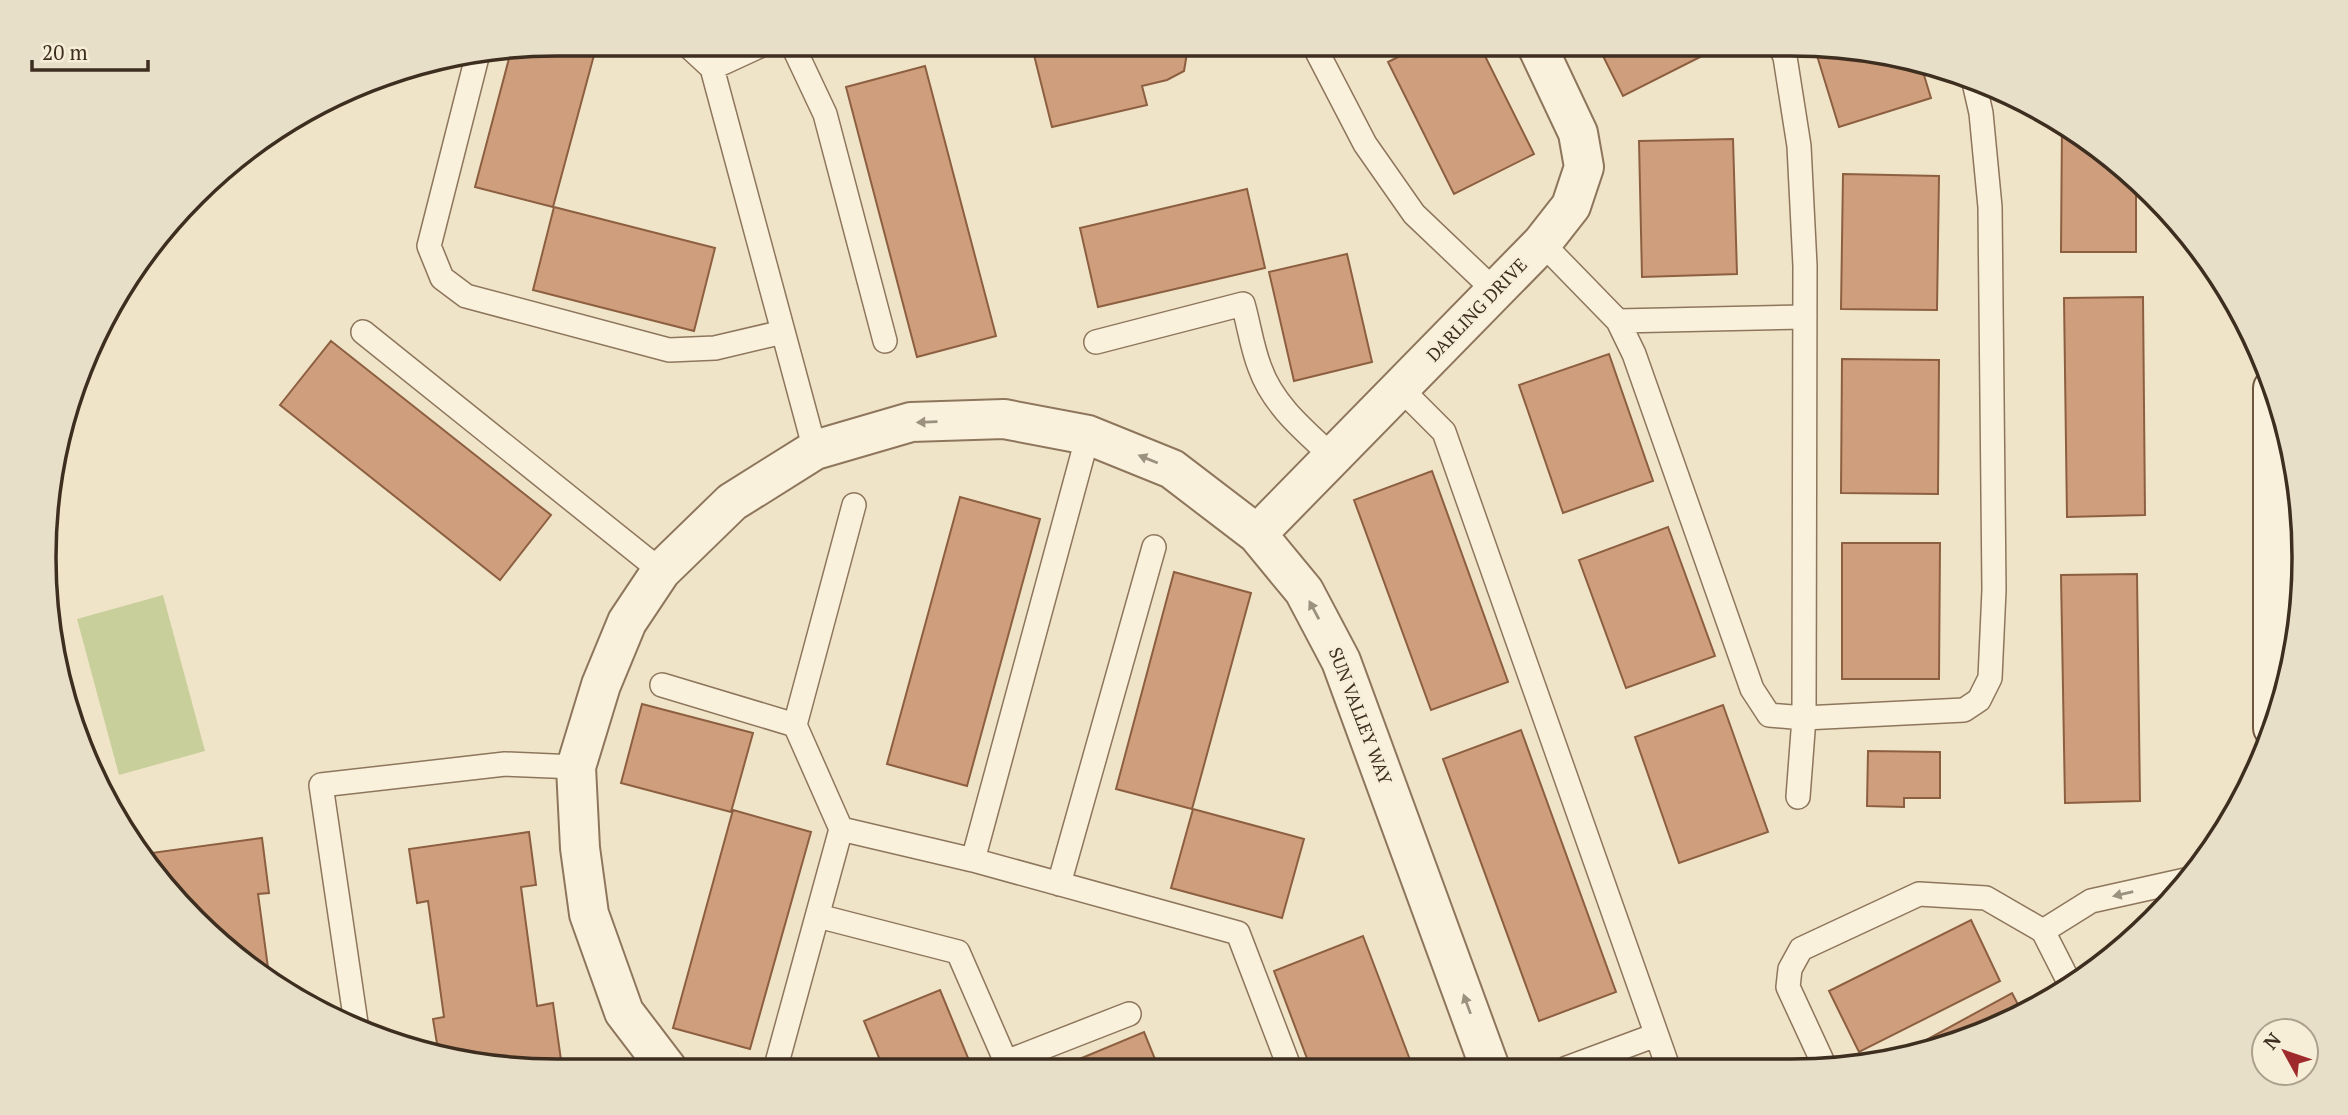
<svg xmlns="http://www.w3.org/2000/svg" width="2348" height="1115" font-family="'PT Serif',serif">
<rect width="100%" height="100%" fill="#f0e4c8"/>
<path fill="#c9cf9b" d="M 163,595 L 205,751 L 119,775 L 77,619 Z"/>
<path fill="#cf9f7d" stroke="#8d5f41" stroke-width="2" d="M 558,44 L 597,44 L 553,207 L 475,187 L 511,51 Z
M 1065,44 L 1185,44 L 1187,53 L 1184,71 L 1167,80 L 1142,86 L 1147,105 L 1052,127 L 1033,51 Z
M 1424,44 L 1479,44 L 1534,154 L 1454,194 L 1388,62 Z
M 1597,44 L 1703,44 L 1708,53 L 1623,96 Z
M 1814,46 L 1891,54 L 1920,62 L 1931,98 L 1839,127 Z
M 925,66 L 996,336 L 917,357 L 846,87 Z
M 2062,123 L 2076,131 L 2136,180 L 2136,252 L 2061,252 Z
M 1733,139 L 1737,274 L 1642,277 L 1639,141 Z
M 1843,174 L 1939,176 L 1937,310 L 1841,309 Z
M 1247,189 L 1265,268 L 1098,307 L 1080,228 Z
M 554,207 L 715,248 L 694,331 L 533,290 Z
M 1347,254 L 1372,362 L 1294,381 L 1269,272 Z
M 2143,297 L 2145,515 L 2067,517 L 2064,298 Z
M 331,341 L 551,515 L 500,580 L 280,405 Z
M 1609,354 L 1653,481 L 1563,513 L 1519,385 Z
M 1842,359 L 1939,360 L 1938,494 L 1841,493 Z
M 1432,471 L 1508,682 L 1431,710 L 1354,500 Z
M 960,497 L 1040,519 L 967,786 L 887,764 Z
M 1668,527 L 1715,656 L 1626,688 L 1579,560 Z
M 1842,543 L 1940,543 L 1939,679 L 1842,679 Z
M 1174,572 L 1251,593 L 1192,809 L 1116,789 Z
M 2137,574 L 2140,801 L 2065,803 L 2061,575 Z
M 642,704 L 753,733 L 731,812 L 621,783 Z
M 1723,705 L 1768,832 L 1679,863 L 1635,737 Z
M 1521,730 L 1616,992 L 1539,1021 L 1443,759 Z
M 1868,751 L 1940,752 L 1940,798 L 1904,798 L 1904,807 L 1867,806 Z
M 1193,809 L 1304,839 L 1282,918 L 1171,888 Z
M 733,810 L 811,832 L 750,1049 L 673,1028 Z
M 529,832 L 536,885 L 521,887 L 537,1006 L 553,1003 L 561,1060 L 512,1067 L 457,1061 L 439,1056 L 433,1019 L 444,1017 L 428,901 L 417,903 L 409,849 Z
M 262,838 L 269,893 L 258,894 L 269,975 L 218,943 L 150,870 L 146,864 L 144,854 Z
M 1971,920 L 2000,981 L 1859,1052 L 1829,991 Z
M 1363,936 L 1412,1065 L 1402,1068 L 1311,1069 L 1274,971 Z
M 940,990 L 973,1070 L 884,1070 L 864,1021 Z
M 2012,993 L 2022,1012 L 1987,1032 L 1897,1056 Z
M 1144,1032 L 1159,1069 L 1053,1070 Z"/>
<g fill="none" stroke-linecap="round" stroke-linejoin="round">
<defs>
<path id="lane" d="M 686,44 L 712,68 L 764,44
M 792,44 L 825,114 L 885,341
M 1313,44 L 1365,144 L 1414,214 L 1495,291
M 1779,44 L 1785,57 L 1799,146 L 1805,266 L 1804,718 L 1798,797
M 477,57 L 429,246 L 442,278 L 466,296 L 669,350 L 715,348 L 783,332
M 712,68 L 815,450
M 1542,243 L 1618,321 L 1634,354 L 1752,689 L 1769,715 L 1804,718 L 1964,710 L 1979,700 L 1990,678 L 1994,590 L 1990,207 L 1981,113 L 1973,78
M 1618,321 L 1805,317
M 363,332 L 661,571
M 1096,342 L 1243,304 C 1249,325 1252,348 1260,368 C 1273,405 1305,431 1333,457
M 1400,388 L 1444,432 L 1668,1067
M 662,685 L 795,725
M 841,829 L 795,725 L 854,505
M 973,860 L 1088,435
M 1059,884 L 1154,547
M 818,916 L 958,952 L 1006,1062 L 1129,1014
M 2043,931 L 2091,901 L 2190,879
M 357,1030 L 321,785 L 505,764 L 576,767
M 1825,1067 L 1788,987 L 1790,969 L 1801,949 L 1919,894 L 1986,898 L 2043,931 L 2070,984
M 1567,1068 L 1656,1035
M 775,1070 L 841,829 L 973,860 L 1238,933 L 1290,1069"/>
<path id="street" d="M 1257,534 L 1542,243 L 1571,206 L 1584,167 L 1578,133 L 1536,44
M 669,1071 L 624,1012 L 589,914 L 580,848 L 576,767 L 601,685 L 627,622 L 661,571 L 732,502 L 815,450 L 911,422 L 1004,419 L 1088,435 L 1172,469 L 1257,534 L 1304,591 L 1341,661 L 1490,1068"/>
<path id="secondary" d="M 2273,728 L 2273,388"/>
</defs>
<use href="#lane" stroke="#8d765c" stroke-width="26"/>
<use href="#street" stroke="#8d765c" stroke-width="42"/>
<use href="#secondary" stroke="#6f573f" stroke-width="42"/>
<use href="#lane" stroke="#faf1dc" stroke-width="23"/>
<use href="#street" stroke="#faf1dc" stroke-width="38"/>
<use href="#secondary" stroke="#faf1dc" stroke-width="38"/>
</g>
<defs><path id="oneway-solid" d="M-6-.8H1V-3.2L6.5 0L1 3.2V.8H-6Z" transform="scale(1.75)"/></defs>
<g fill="#9c907e">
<use href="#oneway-solid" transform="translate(927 422) rotate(178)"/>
<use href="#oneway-solid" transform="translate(1148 459) rotate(-158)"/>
<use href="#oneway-solid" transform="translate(1314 610) rotate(-118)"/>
<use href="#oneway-solid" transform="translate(2123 894) rotate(167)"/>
<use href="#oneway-solid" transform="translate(1467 1004) rotate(-110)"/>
</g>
<g text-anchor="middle" stroke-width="5" stroke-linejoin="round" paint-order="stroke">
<g font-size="18" fill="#3d2e20" stroke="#f7eed8">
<text transform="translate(1477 310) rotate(-46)" y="6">DARLING DRIVE</text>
<text transform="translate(1360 716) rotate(69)" y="6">SUN VALLEY WAY</text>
</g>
</g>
<path d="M0 0H2348V1115H0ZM557 56H1791A501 501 0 0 1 2292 557V558A501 501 0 0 1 1791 1059H557A501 501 0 0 1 56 558V557A501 501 0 0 1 557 56Z" fill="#e8dfc9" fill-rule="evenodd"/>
<path fill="none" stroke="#3d2e20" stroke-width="3.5" d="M557 56H1791A501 501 0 0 1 2292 557V558A501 501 0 0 1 1791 1059H557A501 501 0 0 1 56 558V557A501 501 0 0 1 557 56Z"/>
<g transform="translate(2285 1052) rotate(310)"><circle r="33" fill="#f7eed8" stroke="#ada18e" stroke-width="2"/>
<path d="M0-5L12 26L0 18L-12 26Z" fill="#9e2a2b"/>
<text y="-10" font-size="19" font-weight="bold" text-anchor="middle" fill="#3d2e20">N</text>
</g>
<path d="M32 60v10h116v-10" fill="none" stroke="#3d2e20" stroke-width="3.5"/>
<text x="42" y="60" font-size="21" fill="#3d2e20" stroke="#f7eed8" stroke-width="5" paint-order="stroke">20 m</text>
</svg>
